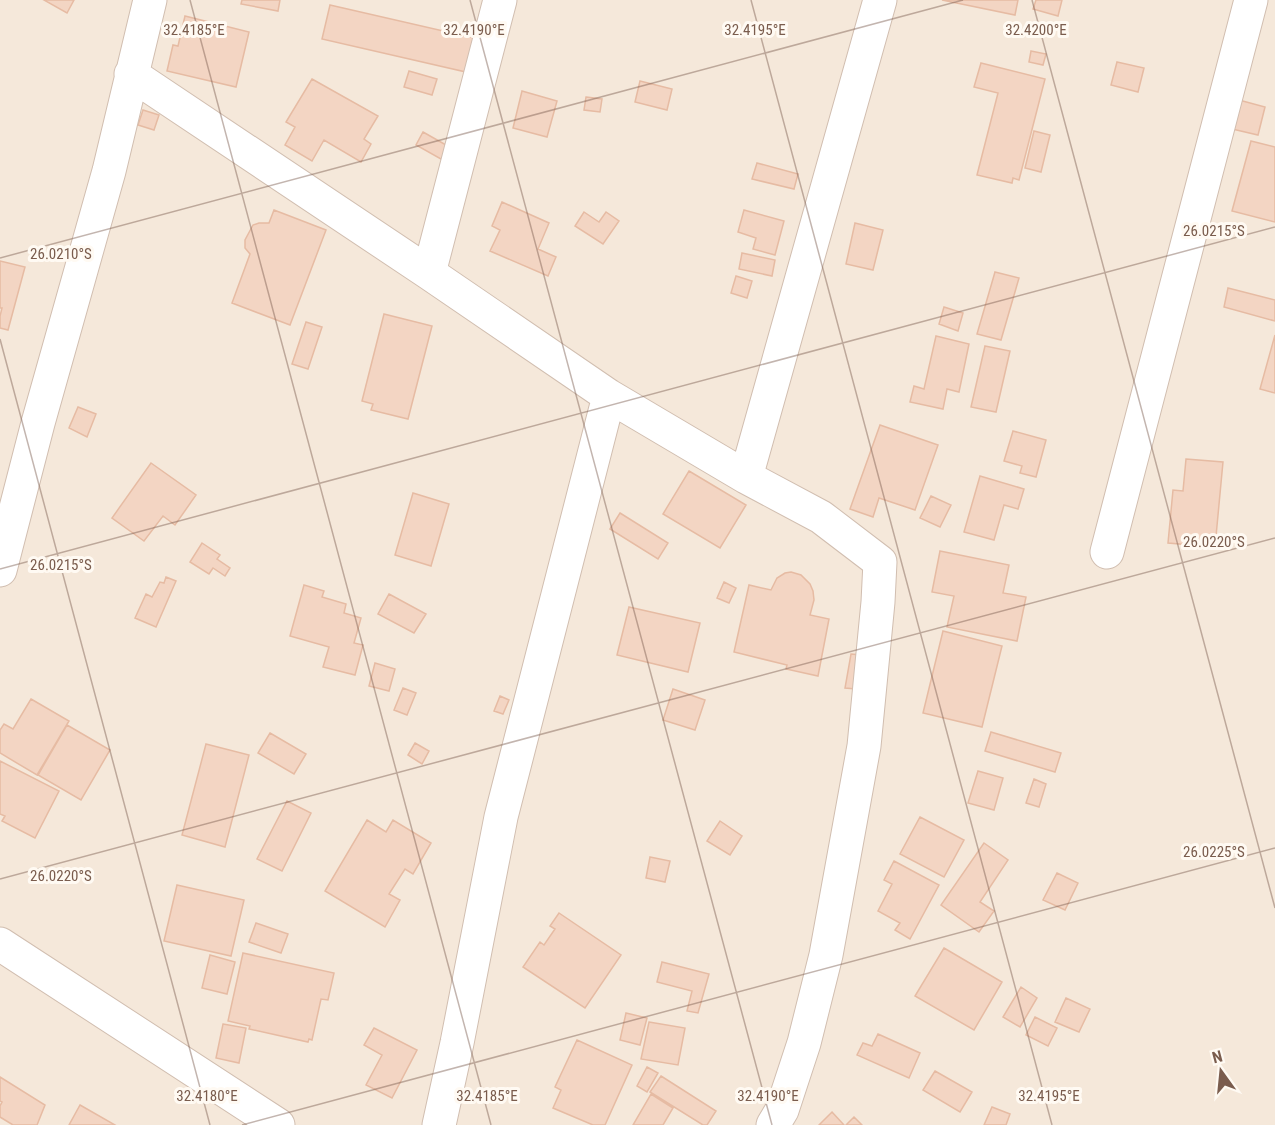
<svg xmlns="http://www.w3.org/2000/svg" width="1275" height="1125" font-family="'Roboto Condensed',sans-serif">
<rect width="100%" height="100%" fill="#fdf6ec"/>
<path fill="#f5e8da" d="M 0,0 L 1275,0 L 1275,1125 L 0,1125 Z"/>
<path fill="#f3d5c3" stroke="#e6bba3" stroke-width="1.5" d="M 44,0 L 74,0 L 67,13 Z
M 242,0 L 280,0 L 278,11 L 241,4 Z
M 942,0 L 1018,0 L 1015,15 Z
M 1036,0 L 1062,0 L 1058,16 L 1033,9 Z
M 330,5 L 474,38 L 466,72 L 322,39 Z
M 185,16 L 249,32 L 236,87 L 167,71 L 173,45 L 178,46 Z
M 1031,51 L 1046,54 L 1043,65 L 1029,62 Z
M 1117,62 L 1144,68 L 1138,92 L 1111,85 Z
M 981,63 L 1045,79 L 1019,180 L 1013,178 L 1012,183 L 977,175 L 998,93 L 974,87 Z
M 409,71 L 437,79 L 432,95 L 404,87 Z
M 312,79 L 378,116 L 364,139 L 371,144 L 361,162 L 324,140 L 312,161 L 285,145 L 295,127 L 286,122 Z
M 640,81 L 672,89 L 667,110 L 635,102 Z
M 522,91 L 557,101 L 547,137 L 513,128 Z
M 586,97 L 602,99 L 600,112 L 584,110 Z
M 1239,100 L 1265,107 L 1258,135 L 1232,129 Z
M 143,110 L 159,115 L 154,130 L 138,125 Z
M 1034,131 L 1050,135 L 1041,172 L 1025,168 Z
M 423,132 L 455,150 L 448,163 L 416,145 Z
M 1251,141 L 1275,147 L 1275,222 L 1232,211 Z
M 757,163 L 798,174 L 794,189 L 752,179 Z
M 502,202 L 549,223 L 538,249 L 556,257 L 548,276 L 490,251 L 500,230 L 492,226 Z
M 274,210 L 326,230 L 290,325 L 232,303 L 250,254 L 245,248 L 245,240 L 253,225 L 259,223 L 269,223 Z
M 744,210 L 784,221 L 775,255 L 753,249 L 756,238 L 738,232 Z
M 584,212 L 599,222 L 606,212 L 619,221 L 603,244 L 575,226 Z
M 855,223 L 883,230 L 873,270 L 846,264 Z
M 742,253 L 775,260 L 772,276 L 739,269 Z
M 0,261 L 25,267 L 8,330 L 0,328 L 0,316 L 2,308 L 0,308 Z
M 995,272 L 1019,278 L 1001,340 L 977,334 Z
M 736,276 L 752,281 L 747,298 L 731,293 Z
M 1228,288 L 1275,300 L 1275,321 L 1224,307 Z
M 944,307 L 963,313 L 958,331 L 939,324 Z
M 384,314 L 432,326 L 408,419 L 371,410 L 373,404 L 362,401 Z
M 306,322 L 322,327 L 308,369 L 292,364 Z
M 1275,335 L 1275,393 L 1260,389 Z
M 936,336 L 969,344 L 959,392 L 947,389 L 943,409 L 910,402 L 914,386 L 924,389 Z
M 985,346 L 1010,351 L 996,412 L 971,407 Z
M 78,407 L 96,414 L 87,437 L 69,428 Z
M 880,425 L 938,445 L 915,510 L 879,498 L 873,517 L 850,509 Z
M 1013,431 L 1046,440 L 1036,477 L 1020,473 L 1022,466 L 1004,461 Z
M 1186,459 L 1223,462 L 1215,547 L 1168,543 L 1173,490 L 1183,491 Z
M 151,463 L 196,495 L 175,525 L 163,516 L 144,541 L 112,518 Z
M 689,471 L 746,505 L 720,548 L 663,514 Z
M 980,476 L 1024,489 L 1018,509 L 1004,505 L 994,540 L 964,532 Z
M 413,493 L 449,504 L 431,566 L 395,555 Z
M 931,496 L 951,505 L 940,527 L 920,518 Z
M 620,513 L 668,543 L 658,559 L 610,529 Z
M 202,543 L 220,555 L 217,559 L 230,568 L 225,576 L 213,568 L 209,574 L 190,562 Z
M 940,551 L 1009,565 L 1003,593 L 1026,597 L 1017,641 L 947,627 L 954,596 L 932,592 Z
M 791,572 L 801,575 L 810,584 L 813,591 L 814,600 L 810,615 L 829,619 L 818,676 L 786,669 L 787,665 L 734,652 L 749,585 L 771,590 L 777,578 L 785,573 Z
M 166,577 L 176,581 L 156,627 L 135,618 L 146,594 L 152,597 L 160,582 L 164,583 Z
M 724,582 L 736,588 L 729,603 L 717,598 Z
M 304,585 L 324,591 L 322,597 L 346,604 L 344,613 L 361,618 L 354,643 L 363,645 L 355,675 L 323,667 L 329,647 L 290,636 Z
M 389,594 L 426,614 L 414,633 L 378,614 Z
M 629,607 L 700,623 L 688,672 L 617,655 Z
M 943,631 L 1002,646 L 982,727 L 923,713 Z
M 851,654 L 861,655 L 856,689 L 845,688 Z
M 375,663 L 395,669 L 389,691 L 369,686 Z
M 403,688 L 416,693 L 407,715 L 394,710 Z
M 673,689 L 705,700 L 695,730 L 663,720 Z
M 500,696 L 509,700 L 503,714 L 494,711 Z
M 31,699 L 69,721 L 37,775 L 0,753 L 0,730 L 4,724 L 13,729 Z
M 67,725 L 110,750 L 81,800 L 38,775 Z
M 991,732 L 1061,753 L 1055,772 L 985,751 Z
M 270,733 L 306,754 L 294,774 L 258,753 Z
M 415,743 L 429,751 L 422,764 L 408,755 Z
M 206,744 L 249,755 L 225,847 L 182,835 Z
M 0,761 L 59,791 L 35,838 L 2,821 L 5,816 L 0,814 Z
M 978,771 L 1003,778 L 994,810 L 968,803 Z
M 1034,779 L 1046,784 L 1039,807 L 1026,803 Z
M 287,801 L 311,813 L 282,871 L 257,859 Z
M 920,817 L 964,840 L 944,877 L 900,854 Z
M 367,820 L 386,832 L 393,820 L 431,843 L 413,874 L 405,869 L 389,894 L 400,900 L 385,927 L 325,891 Z
M 720,821 L 742,836 L 730,855 L 707,841 Z
M 984,843 L 1008,860 L 980,902 L 994,911 L 979,932 L 941,905 Z
M 650,857 L 670,861 L 665,882 L 646,878 Z
M 894,861 L 939,885 L 910,939 L 895,930 L 900,923 L 878,911 L 892,884 L 884,880 Z
M 1057,873 L 1078,883 L 1065,910 L 1043,900 Z
M 177,885 L 244,900 L 231,956 L 164,941 Z
M 559,913 L 621,955 L 585,1008 L 523,967 L 540,942 L 544,945 L 555,929 L 550,926 Z
M 256,923 L 288,934 L 281,953 L 249,942 Z
M 944,948 L 1002,982 L 974,1030 L 915,996 Z
M 243,953 L 334,973 L 328,1000 L 321,999 L 312,1040 L 309,1039 L 308,1042 L 249,1029 L 250,1026 L 228,1021 Z
M 210,955 L 235,962 L 227,994 L 202,988 Z
M 662,962 L 709,974 L 698,1013 L 687,1011 L 692,991 L 657,982 Z
M 1021,987 L 1037,998 L 1020,1027 L 1003,1017 Z
M 1066,998 L 1090,1009 L 1079,1032 L 1055,1022 Z
M 626,1013 L 647,1018 L 640,1045 L 620,1040 Z
M 1035,1017 L 1057,1028 L 1048,1046 L 1026,1035 Z
M 649,1022 L 685,1028 L 678,1065 L 641,1059 Z
M 223,1024 L 246,1028 L 239,1063 L 216,1058 Z
M 374,1028 L 417,1050 L 392,1098 L 366,1085 L 382,1055 L 364,1045 Z
M 878,1034 L 920,1053 L 909,1078 L 857,1055 L 863,1043 L 872,1046 Z
M 577,1040 L 632,1065 L 605,1125 L 593,1125 L 553,1108 L 561,1090 L 555,1087 Z
M 647,1067 L 658,1073 L 647,1092 L 637,1086 Z
M 935,1071 L 972,1092 L 960,1112 L 923,1090 Z
M 661,1076 L 716,1111 L 707,1125 L 703,1125 L 650,1092 Z
M 0,1077 L 45,1105 L 37,1125 L 13,1125 L 0,1117 L 0,1106 L 2,1102 L 0,1101 Z
M 651,1094 L 673,1108 L 663,1125 L 633,1125 Z
M 80,1105 L 115,1125 L 69,1125 Z
M 992,1107 L 1010,1114 L 1006,1125 L 984,1125 Z
M 832,1112 L 844,1125 L 819,1125 Z
M 854,1117 L 862,1125 L 846,1125 Z"/>
<g fill="none" stroke-linecap="round" stroke-linejoin="round">
<defs>
<path id="minor" d="M 131,74 L 429,273 L 609,396 L 746,477 L 821,517 L 880,562 L 878,602 L 864,746 L 826,955 L 804,1043 L 782,1110 L 773,1125
M 429,273 L 500,0
M 746,477 L 880,0
M 1107,552 L 1251,0
M 0,570 L 38,423 L 109,171 L 150,0
M 0,944 L 278,1125
M 439,1125 L 457,1043 L 501,817 L 609,396"/>
</defs>
<use href="#minor" stroke="#d1beb0" stroke-width="35"/>
<use href="#minor" stroke="#fff" stroke-width="33"/>
</g>
<path fill="none" stroke="#7a5c4d" stroke-width="1.5" stroke-opacity="0.45" d="M 190,0 L 491,1125M 470,0 L 772,1125M 751,0 L 1052,1125M 1032,0 L 1275,908M 0,258 L 963,0M 0,339 L 210,1125M 0,569 L 1275,227M 0,879 L 1275,538M 242,1125 L 1275,848"/>
<g font-size="15" text-anchor="middle" fill="#7a5c4d" stroke="#fffaf3" stroke-width="6" stroke-linejoin="round" paint-order="stroke">
<text x="194" y="35">32.4185°E</text>
<text x="474" y="35">32.4190°E</text>
<text x="755" y="35">32.4195°E</text>
<text x="1036" y="35">32.4200°E</text>
<text x="1214" y="236">26.0215°S</text>
<text x="61" y="259">26.0210°S</text>
<text x="1214" y="547">26.0220°S</text>
<text x="61" y="570">26.0215°S</text>
<text x="1214" y="857">26.0225°S</text>
<text x="61" y="881">26.0220°S</text>
<text x="207" y="1101">32.4180°E</text>
<text x="487" y="1101">32.4185°E</text>
<text x="768" y="1101">32.4190°E</text>
<text x="1049" y="1101">32.4195°E</text>
</g>
<g transform="translate(1221 1071) rotate(345)" stroke="#fffaf3" stroke-width="4.5" paint-order="stroke">
<path d="M0-4.5L10 22L0 15L-10 22Z" fill="#7a5c4d"/>
<text y="-9" font-size="16" font-weight="bold" text-anchor="middle" fill="#7a5c4d">N</text>
</g>
</svg>
